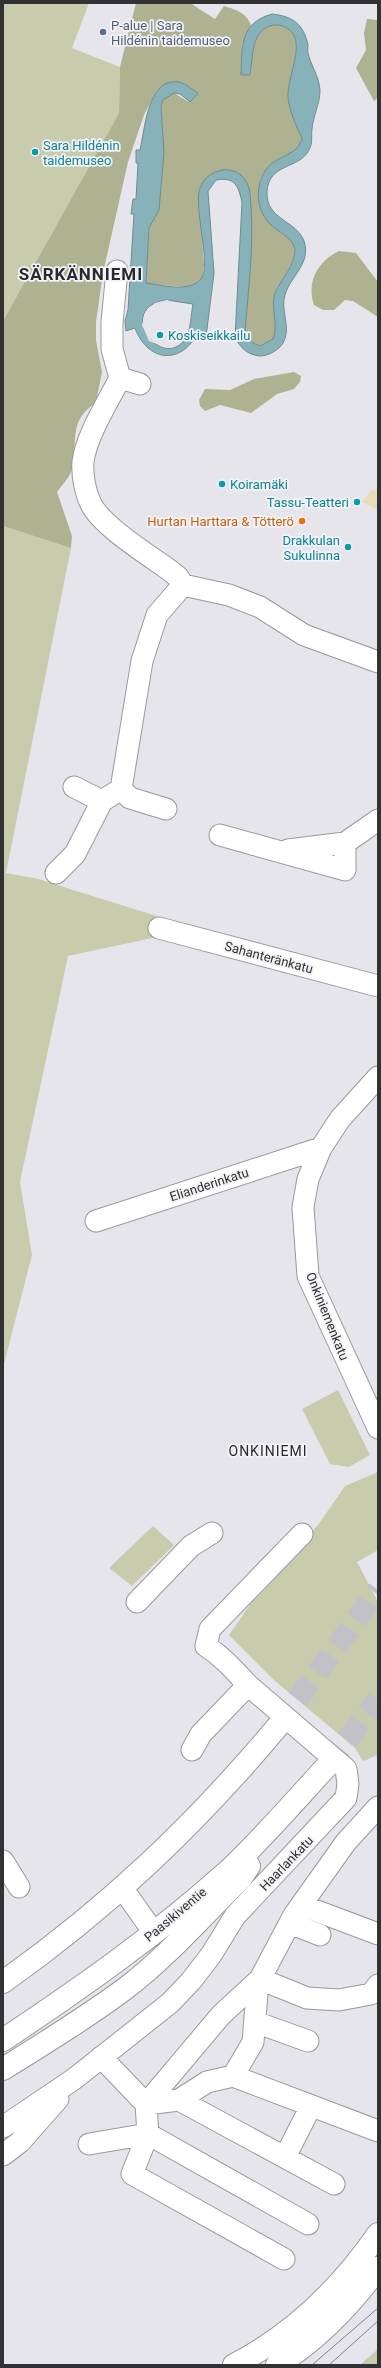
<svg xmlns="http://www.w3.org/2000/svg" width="381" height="2368" font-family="Roboto,sans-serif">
<rect width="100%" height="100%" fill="#e6e5ec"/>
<path fill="#c8ccad" d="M 3,3 L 89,3 L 72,48 L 120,67 L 119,113 L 3,321 Z
M 3,526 L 71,548 L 6,873 L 38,879 L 163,918 L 157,937 L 68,956 L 20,1182 L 32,1255 L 3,1368 Z
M 338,1390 L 370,1455 L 349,1467 L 330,1464 L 302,1409 Z
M 378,1472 L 378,1550 L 357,1562 L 378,1602 L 378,1755 L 363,1761 L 355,1748 L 274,1680 L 229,1635 L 265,1583 L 318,1525 L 345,1486 Z
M 153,1526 L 174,1545 L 132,1586 L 109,1568 Z
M 378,2349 L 378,2365 L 360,2365 Z"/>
<path fill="#aeb291" d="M 136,3 L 190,3 L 215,19 L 224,6 C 236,10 246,12 251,25 L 242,45 L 241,75 L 250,75 C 253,57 251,27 275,25 C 282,24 289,28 293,34 C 303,49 287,78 288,97 C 289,110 296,126 302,138 C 298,159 273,153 262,176 C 259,181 260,189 259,195 C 258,205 262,215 269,223 C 276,231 286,234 293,242 C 300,264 282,275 275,293 C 270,308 279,324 273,339 L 260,346 L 253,343 L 245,332 L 252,218 L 238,173 C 220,165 207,173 199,190 L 204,265 L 202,278 L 195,284 L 186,287 L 146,284 L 149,228 L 159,209 L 164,152 L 161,106 L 163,100 L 174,93 L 189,102 L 197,93 L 157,90 L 144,115 L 128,162 L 103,273 L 96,322 L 96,340 L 102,372 L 96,402 C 67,423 79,439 72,469 C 70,477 62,485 57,492 L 72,536 L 71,548 L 3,526 L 3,321 L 119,113 L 120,67 Z
M 367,19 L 378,20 L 378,98 L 374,101 L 356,68 L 366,50 L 364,33 Z
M 339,251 L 356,253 L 378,282 L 378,317 L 353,301 L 345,300 L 334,310 L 323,310 L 314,305 C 306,282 318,261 339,251 Z
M 294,372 L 301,376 L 300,382 L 294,389 L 277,394 L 251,413 L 220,405 L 205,411 L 200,406 L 199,400 L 205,389 L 230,390 L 254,379 Z"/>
<path fill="#e7ddb8" d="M 371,490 L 378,490 L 378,510 L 362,502 Z"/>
<path fill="#88b2b9" stroke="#6e8b91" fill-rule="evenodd" d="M 272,14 C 290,16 302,22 307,41 C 309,45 307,49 308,53 C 311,66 319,76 320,90 C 320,104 313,116 312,129 C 311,136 313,143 309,150 C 300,169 268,163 267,192 C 266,220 296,220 304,241 C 312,265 288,277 284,299 C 282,313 291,330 283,343 C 279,350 268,356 260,356 C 248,355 240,348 235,337 L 242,202 C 238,185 235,177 216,180 L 208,191 L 214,273 L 206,337 L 197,334 C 180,366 147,361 135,328 L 126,331 L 125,321 L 128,310 L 134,214 L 131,214 L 133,199 L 136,199 L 138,163 L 136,163 L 136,150 L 140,150 C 145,129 148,73 182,83 C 187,85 193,90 198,93 L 190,102 L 180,94 L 174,93 L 163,100 L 161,106 L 164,152 L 159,210 L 149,228 L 146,283 C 161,285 190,293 201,279 C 212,264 193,208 200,188 C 207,168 237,162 247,183 C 251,191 250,199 251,207 C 254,248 248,291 245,332 L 253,343 L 260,346 L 273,339 C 279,324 270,308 275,293 C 282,277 295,267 295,249 C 291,235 278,233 269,223 C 256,209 255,187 265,171 C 276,154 298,157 302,138 C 296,126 289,110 288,97 C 287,78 303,49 293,34 C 289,28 281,24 274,25 C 251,28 253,57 250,75 L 241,75 C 242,46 240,23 272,14 ZM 167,300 L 193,304 C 191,314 191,329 186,338 C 162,374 113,307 167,300 Z"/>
<path fill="#e6e5ec" d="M 167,300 L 175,303 L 156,304 L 147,314 L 145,325 L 151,340 L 168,346 L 178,343 L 184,336 L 188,319 L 186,337 L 179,344 L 168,348 L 149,341 L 142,325 L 145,313 L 155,303 Z"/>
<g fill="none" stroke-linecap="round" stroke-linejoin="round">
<path stroke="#c2c1c7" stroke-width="22" stroke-dasharray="22 11" stroke-linecap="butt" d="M 278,1726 L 378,1590
M 327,1766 L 378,1700"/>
<defs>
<path id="minor" d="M 117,271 L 112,322 L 112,349 L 120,378 C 108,402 86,436 83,462 C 82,475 85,492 91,504 C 101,525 148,555 168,569 L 178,577 L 183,585
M 120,378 L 140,384
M 74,787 L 102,801
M 121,789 L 130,798 L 166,809
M 220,835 L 345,870 L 345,843
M 288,850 L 345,843 L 378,820
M 56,873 L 75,854 L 102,801 L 121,789 L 142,661 L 157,615 L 183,585 L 229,595 L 260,607 L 304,635 L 378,662
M 159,928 L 378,986
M 378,1077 L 340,1119 L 321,1148 L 308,1179 L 303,1207 L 308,1276 L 378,1428
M 96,1221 L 321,1148
M 137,1602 L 191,1546 L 212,1533
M 192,1750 L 201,1734 L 248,1685
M 3,1861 L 19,1887
M 123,1889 L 154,1933
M 301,1905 L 378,1934
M 290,1923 L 320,1935
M 255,2022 L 308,2041
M 101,2057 L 146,2104 L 179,2100 L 334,2184
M 233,2076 L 253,2042 L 257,1993 L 260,1979 L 307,1998 L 339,2000 L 371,1994 L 378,1985
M 179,2100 L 207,2082 L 233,2076 L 378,2131
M 3,2127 L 74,2079 L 170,2003 L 191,1981 L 211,1955 L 235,1916 L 346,1798 L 348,1784 L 346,1769 L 248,1685 C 234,1670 224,1658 206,1646 L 210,1629 L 302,1534
M 148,2134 L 132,2174 L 284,2259
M 89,2144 L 148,2134
M 3,2155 L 20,2142 L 58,2099
M 285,2157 L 311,2106
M 308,2224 L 148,2134 L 146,2104 L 221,2015 L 260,1979 L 294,1915 L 346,1842 L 378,1807"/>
<path id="major" d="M 234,2365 C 294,2334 340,2289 378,2234
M 277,2365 C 317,2340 350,2306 378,2268"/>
<path id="highway" d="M 3,1982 C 109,1907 195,1825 278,1726
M 3,2040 C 81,1988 158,1934 228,1871 C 263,1838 295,1801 327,1766
M 3,2069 C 45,2043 87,2017 126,1988 C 168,1956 203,1915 241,1878 L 249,1866"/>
</defs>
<use href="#minor" stroke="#99989f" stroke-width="23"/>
<use href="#major" stroke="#99989f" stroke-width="24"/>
<use href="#highway" stroke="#99989f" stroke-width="24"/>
<use href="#minor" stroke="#fff" stroke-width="21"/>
<use href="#major" stroke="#fff" stroke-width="22"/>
<use href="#highway" stroke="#fff" stroke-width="22"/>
<path stroke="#838287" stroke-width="1" d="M 312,2365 L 378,2308
M 329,2365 L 378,2321"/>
</g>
<circle fill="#5c6f8a" stroke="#f3f3fa" stroke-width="1.5" cx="103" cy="32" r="4"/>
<g fill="#0f9aa8" stroke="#f3f3fa" stroke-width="1.5">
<circle cx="35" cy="152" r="4"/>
<circle cx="160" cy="335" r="4"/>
<circle cx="222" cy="484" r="4"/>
<circle cx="357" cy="502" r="4"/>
<circle cx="348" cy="547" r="4"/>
</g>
<circle fill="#e8710a" stroke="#f3f3fa" stroke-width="1.5" cx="302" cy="521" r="4"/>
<g text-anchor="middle" stroke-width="3.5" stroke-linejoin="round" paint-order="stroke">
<g font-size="13" fill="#4e5e75" stroke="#f3f3fa" text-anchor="start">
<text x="111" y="30">P-alue | Sara<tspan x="111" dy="15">Hildénin taidemuseo</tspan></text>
</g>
<g font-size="13" fill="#0d838f" stroke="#f3f3fa" text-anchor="start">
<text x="43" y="150">Sara Hildénin<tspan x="43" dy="15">taidemuseo</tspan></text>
<text x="168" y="340">Koskiseikkailu</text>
<text x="230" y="489">Koiramäki</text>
<text x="349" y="507" text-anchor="end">Tassu-Teatteri</text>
<text x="340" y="545" text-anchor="end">Drakkulan<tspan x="340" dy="15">Sukulinna</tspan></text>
</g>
<g font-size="13" fill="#c56008" stroke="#f3f3fa" text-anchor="end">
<text x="294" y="526">Hurtan Harttara &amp; Tötterö</text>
</g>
<g font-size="13" fill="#323134" stroke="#f3f3fa">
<text transform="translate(269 957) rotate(15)" y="5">Sahanteränkatu</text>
<text transform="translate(209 1184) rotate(-18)" y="5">Elianderinkatu</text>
<text transform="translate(328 1316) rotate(68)" y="5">Onkiniemenkatu</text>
<text transform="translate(286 1863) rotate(-46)" y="5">Haarlankatu</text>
<text transform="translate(175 1914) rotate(-40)" y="5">Paasikiventie</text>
</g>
<g font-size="14" letter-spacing="1" fill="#29282d" stroke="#f3f3fa">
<text x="268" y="1456">ONKINIEMI</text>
</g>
<g font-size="17" font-weight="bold" letter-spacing="1" fill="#29282d" stroke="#f3f3fa">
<text x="81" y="280">SÄRKÄNNIEMI</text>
</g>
</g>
<rect width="381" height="2368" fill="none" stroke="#323134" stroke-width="8"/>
</svg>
